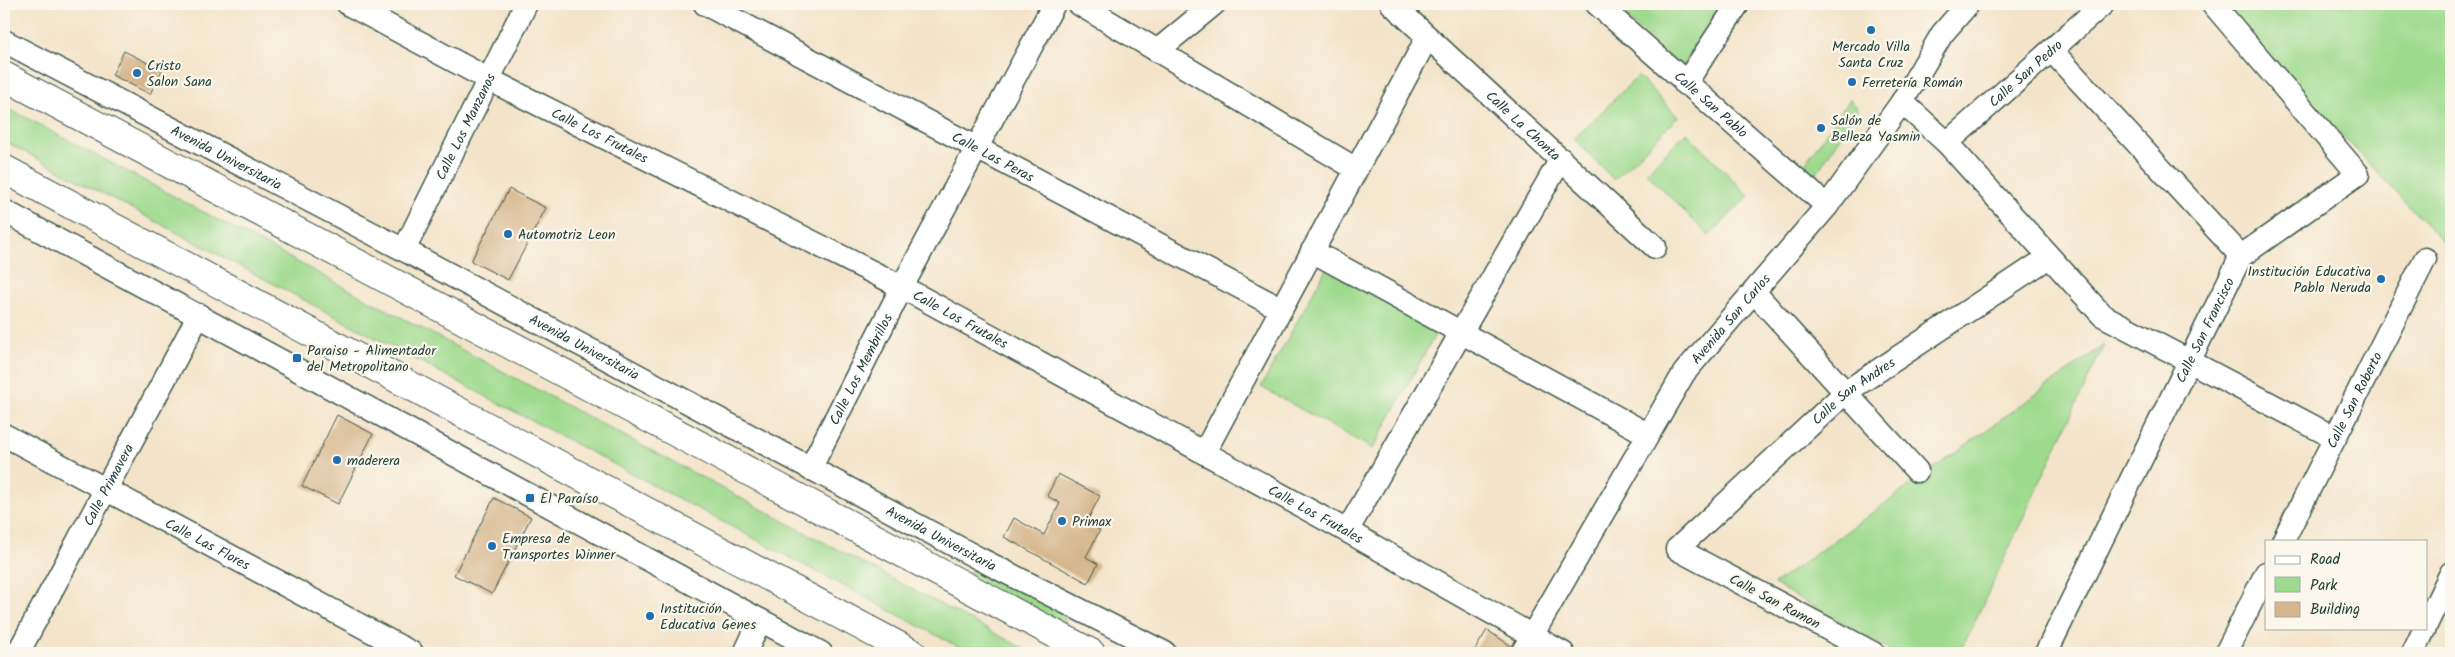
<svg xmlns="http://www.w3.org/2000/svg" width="2455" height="657" font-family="Kalam,sans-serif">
<rect width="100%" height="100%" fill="#fbf7ec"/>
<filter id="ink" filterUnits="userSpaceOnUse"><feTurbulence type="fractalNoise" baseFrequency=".02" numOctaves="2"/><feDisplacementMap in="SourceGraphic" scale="10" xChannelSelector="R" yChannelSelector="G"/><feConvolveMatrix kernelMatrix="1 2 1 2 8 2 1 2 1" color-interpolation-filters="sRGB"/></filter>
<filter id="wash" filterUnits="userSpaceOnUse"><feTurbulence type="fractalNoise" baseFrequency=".0096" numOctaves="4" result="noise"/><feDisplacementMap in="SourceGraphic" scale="20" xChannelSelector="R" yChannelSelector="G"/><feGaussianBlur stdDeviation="1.12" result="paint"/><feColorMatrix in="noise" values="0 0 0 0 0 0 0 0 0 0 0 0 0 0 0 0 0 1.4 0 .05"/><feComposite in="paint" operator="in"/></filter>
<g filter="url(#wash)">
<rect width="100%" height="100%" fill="#f3e4c9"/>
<path fill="#9eda8e" stroke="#5e8c61" d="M 1610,4 L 1724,4 L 1682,67 Z
M 2230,4 L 2451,4 L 2451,251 L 2224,9 Z
M 1638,76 L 1678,117 L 1614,180 L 1574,139 Z
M 1850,99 L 1858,109 L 1811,182 L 1799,172 Z
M 4,106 L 1032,653 L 970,653 L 4,141 Z
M 1686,132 L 1749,196 L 1709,236 L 1646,173 Z
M 1326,269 L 1437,331 L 1373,449 L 1261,387 Z
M 2104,345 L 1960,653 L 1895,653 L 1774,584 Z
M 985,566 L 1061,606 L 1068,633 L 958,577 Z"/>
<g id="blocks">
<path fill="#d5b58b" d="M 124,51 L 162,70 L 150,94 L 112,75 Z
M 509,189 L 546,208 L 508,280 L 471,261 Z
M 337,415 L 373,434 L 338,504 L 302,486 Z
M 1058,474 L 1100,496 L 1086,523 L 1100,530 L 1086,557 L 1098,564 L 1088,583 L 1004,537 L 1014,518 L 1044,535 L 1060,503 L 1047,496 Z
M 494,498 L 531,517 L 492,594 L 454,575 Z
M 1487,630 L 1511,646 L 1509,653 L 1473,653 Z"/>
</g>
</g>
<g filter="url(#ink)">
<use href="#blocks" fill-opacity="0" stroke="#3f564a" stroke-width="1"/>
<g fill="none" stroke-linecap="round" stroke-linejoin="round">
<defs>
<g id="minor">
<path id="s1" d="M 348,4 L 488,79 L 902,287 L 1347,531 L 1563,653"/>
<path id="s2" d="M 705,4 L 1281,309"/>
<path d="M 1079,4 L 1356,169"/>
<path id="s3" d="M 1392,4 L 1655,247"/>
<path id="s4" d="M 1597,4 L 1827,206"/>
<path id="s5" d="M 4,41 L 404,250 L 978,558 L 1165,653"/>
<path d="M 1157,51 L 1214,4"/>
<path d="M 2052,51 L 2241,256"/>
<path d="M 1685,84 L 1738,4"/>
<path d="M 1902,102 L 1947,143 L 2102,315 L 2335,438"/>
<path id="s6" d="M 1947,143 L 2103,4"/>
<path d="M 4,211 L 821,653"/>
<path id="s7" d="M 404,250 L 526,4"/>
<path d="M 1312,251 L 1647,434"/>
<path d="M 1754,292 L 1917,471"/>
<path id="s8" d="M 4,435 L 412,653"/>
<path d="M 1204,453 L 1427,38"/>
<path id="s9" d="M 810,469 L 902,287 L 1054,4"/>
<path d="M 1347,531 L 1561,159"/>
<path id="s10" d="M 2283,541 L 2425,259"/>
<path d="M 2426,625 L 2451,573"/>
<path id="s11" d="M 18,653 L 199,315"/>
<path d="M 745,653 L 760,621"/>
<path id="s12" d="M 1522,653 L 1684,373 L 1827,206 L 1902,102 L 1942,34 L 1968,4"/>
<path id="s13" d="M 1873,653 L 1677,549 L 1846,392 L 2049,257"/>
<path id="s14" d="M 2046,653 L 2241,256 L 2358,174 L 2213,4"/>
<path d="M 2226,653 L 2266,573"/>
<path d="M 2413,653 L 2425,628"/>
</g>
<path id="major" d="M 4,76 L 1091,653
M 4,169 L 912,653"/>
</defs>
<use href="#minor" stroke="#3f564a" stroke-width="25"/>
<use href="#major" stroke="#3f564a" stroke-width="30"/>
<use href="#minor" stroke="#fff" stroke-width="22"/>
<use href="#major" stroke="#fff" stroke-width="28"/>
</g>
</g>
<g fill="#1f6fb2" stroke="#fbf7ec" stroke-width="2">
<circle cx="1871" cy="30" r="5"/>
<circle cx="137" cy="73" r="5"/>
<circle cx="1852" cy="82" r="5"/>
<circle cx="1821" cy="128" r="5"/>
<circle cx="508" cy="234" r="5"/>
<circle cx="2381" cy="279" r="5"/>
<rect x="292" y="353" width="10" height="10" rx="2.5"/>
<circle cx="337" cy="460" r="5"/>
<rect x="525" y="493" width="10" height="10" rx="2.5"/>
<circle cx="1062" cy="521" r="5"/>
<circle cx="492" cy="546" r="5"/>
<circle cx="650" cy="616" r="5"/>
</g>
<g text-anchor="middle" stroke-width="4.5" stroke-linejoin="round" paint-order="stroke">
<g font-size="14" fill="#1f3d34" stroke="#fbf7ec" text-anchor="start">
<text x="1871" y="51" text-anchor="middle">Mercado Villa<tspan x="1871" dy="16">Santa Cruz</tspan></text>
<text x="147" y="70">Cristo<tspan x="147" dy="16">Salon Sana</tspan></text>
<text x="1862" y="87">Ferretería Román</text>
<text x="1831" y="125">Salón de<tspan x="1831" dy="16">Belleza Yasmin</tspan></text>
<text x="518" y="239">Automotriz Leon</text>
<text x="2371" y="276" text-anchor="end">Institución Educativa<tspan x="2371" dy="16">Pablo Neruda</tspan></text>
<text x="307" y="355">Paraiso - Alimentador<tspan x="307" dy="16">del Metropolitano</tspan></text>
<text x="347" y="465">maderera</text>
<text x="540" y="503">El Paraíso</text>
<text x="1072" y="526">Primax</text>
<text x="502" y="543">Empresa de<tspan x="502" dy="16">Transportes Winner</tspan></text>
<text x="660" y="613">Institución<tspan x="660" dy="16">Educativa Genes</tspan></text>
</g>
<g font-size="14" fill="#1f3d34" stroke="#fbf7ec">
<text dy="5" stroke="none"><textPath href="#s6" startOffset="105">Calle San Pedro</textPath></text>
<text dy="5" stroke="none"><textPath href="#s4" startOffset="152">Calle San Pablo</textPath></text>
<text dy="5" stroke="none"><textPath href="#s3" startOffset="179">Calle La Chonta</textPath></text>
<text dy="5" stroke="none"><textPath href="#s7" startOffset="138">Calle Los Manzanos</textPath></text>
<text dy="5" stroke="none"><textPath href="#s1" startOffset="284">Calle Los Frutales</textPath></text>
<text dy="5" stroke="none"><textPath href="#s2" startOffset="326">Calle Las Peras</textPath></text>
<text dy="5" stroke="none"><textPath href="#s5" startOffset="251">Avenida Universitaria</textPath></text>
<text dy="5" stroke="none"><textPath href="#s1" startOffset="689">Calle Los Frutales</textPath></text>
<text dy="5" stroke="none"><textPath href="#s12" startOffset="395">Avenida San Carlos</textPath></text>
<text dy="5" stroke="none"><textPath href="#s14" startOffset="360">Calle San Francisco</textPath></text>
<text dy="5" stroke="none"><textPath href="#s5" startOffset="656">Avenida Universitaria</textPath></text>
<text dy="5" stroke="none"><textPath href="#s9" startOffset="112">Calle Los Membrillos</textPath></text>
<text dy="5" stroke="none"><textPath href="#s13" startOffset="459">Calle San Andres</textPath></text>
<text dy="5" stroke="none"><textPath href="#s10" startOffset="158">Calle San Roberto</textPath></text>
<text dy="5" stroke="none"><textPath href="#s11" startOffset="191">Calle Primavera</textPath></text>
<text dy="5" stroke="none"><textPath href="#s1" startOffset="1094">Calle Los Frutales</textPath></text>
<text dy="5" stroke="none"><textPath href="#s5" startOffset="1061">Avenida Universitaria</textPath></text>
<text dy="5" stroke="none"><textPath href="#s8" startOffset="231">Calle Las Flores</textPath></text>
<text transform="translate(1775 601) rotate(28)" y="5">Calle San Ramon</text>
</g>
</g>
<rect width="2455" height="657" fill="none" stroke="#fbf7ec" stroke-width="20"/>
<rect x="2265" y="540" width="162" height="90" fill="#fbf7ec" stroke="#a3ada2"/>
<rect x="2275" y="556" width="25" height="8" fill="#ffffff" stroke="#a3ada2"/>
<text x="2310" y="564" font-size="15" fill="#1f3d34">Road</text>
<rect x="2275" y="577" width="25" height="15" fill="#9eda8e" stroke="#a3ada2"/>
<text x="2310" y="590" font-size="15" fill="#1f3d34">Park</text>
<rect x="2275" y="602" width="25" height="15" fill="#d5b58b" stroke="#a3ada2"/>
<text x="2310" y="614" font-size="15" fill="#1f3d34">Building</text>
</svg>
